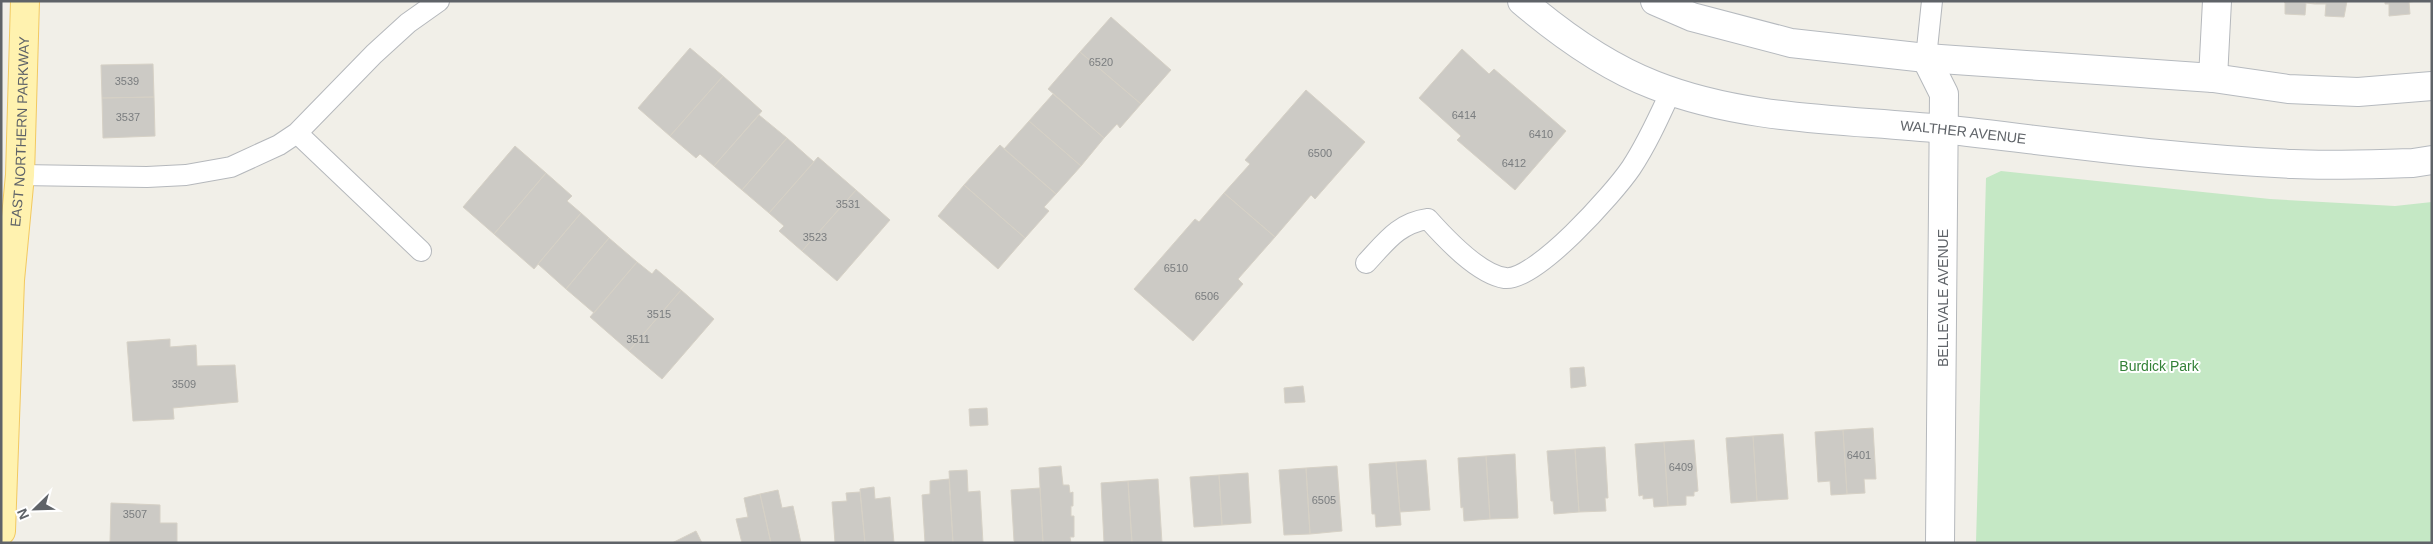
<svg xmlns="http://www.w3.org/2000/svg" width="2433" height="544" font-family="Helvetica,sans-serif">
<rect width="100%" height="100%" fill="#f1efe8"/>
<path fill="#c5e8c5" d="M 2001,171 L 2270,199 L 2395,206 L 2432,202 L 2432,543 L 1976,543 L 1986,178 Z"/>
<path fill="#cccac5" stroke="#d6d1c6" d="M 2283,1 L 2315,1 L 2315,4 L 2306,3 L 2305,15 L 2285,14 L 2285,3 Z
M 2315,1 L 2347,1 L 2344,17 L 2325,16 L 2326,4 L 2315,4 Z
M 2385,1 L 2418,1 L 2409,2 L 2410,14 L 2389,16 L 2389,4 L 2385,4 Z
M 1111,17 L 1171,70 L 1141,104 L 1080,52 Z
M 690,48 L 723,76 L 670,136 L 638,108 Z
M 1462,49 L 1489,74 L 1494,69 L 1566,131 L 1515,190 L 1457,140 L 1461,136 L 1419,98 Z
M 1080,52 L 1141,104 L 1120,128 L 1117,124 L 1104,138 L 1048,89 Z
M 153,64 L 154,97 L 102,98 L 101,65 Z
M 723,76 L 762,111 L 714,166 L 700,154 L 696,158 L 670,136 Z
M 1306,90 L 1365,142 L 1315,199 L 1311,195 L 1275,237 L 1224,193 L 1250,164 L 1245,160 Z
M 1053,94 L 1104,138 L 1081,166 L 1029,121 Z
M 154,97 L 155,136 L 103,138 L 102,98 Z
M 759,115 L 787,138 L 742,190 L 714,166 Z
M 1029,121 L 1081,166 L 1056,194 L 1004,149 Z
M 787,138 L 814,162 L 769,213 L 742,190 Z
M 1000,145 L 1056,194 L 1044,207 L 1049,211 L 1025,238 L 964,185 Z
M 515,146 L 546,173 L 494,234 L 463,207 Z
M 818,157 L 856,190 L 802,251 L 779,231 L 784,226 L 769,213 Z
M 546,173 L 572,196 L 567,201 L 581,213 L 534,269 L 494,234 Z
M 964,185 L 1025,238 L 998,269 L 938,216 Z
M 856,190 L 890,220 L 837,281 L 802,251 Z
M 1224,193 L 1275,237 L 1238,279 L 1243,284 L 1193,341 L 1134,289 L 1195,219 L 1199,222 Z
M 581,213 L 609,238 L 566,289 L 538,264 Z
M 609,238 L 637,262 L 594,313 L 566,289 Z
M 637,262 L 652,274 L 656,269 L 681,290 L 629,351 L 590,317 Z
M 681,290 L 714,319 L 662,379 L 629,351 Z
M 170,339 L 170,347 L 196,345 L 197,366 L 235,365 L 238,402 L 173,408 L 174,419 L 133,421 L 127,342 Z
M 1584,367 L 1586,386 L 1571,388 L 1570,368 Z
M 1303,386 L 1305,402 L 1285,403 L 1284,388 Z
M 987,408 L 988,425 L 970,426 L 969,409 Z
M 1873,428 L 1876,479 L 1864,479 L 1865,493 L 1847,494 L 1843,430 Z
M 1843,430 L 1847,494 L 1831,495 L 1830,481 L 1818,482 L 1815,432 Z
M 1783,434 L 1788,499 L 1757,501 L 1753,436 Z
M 1753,436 L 1757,501 L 1731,503 L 1726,438 Z
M 1694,440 L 1698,491 L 1694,492 L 1694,496 L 1686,496 L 1686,505 L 1668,506 L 1664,442 Z
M 1664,442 L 1668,506 L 1654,507 L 1653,498 L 1643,499 L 1643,495 L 1639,496 L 1635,444 Z
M 1605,447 L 1608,498 L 1605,498 L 1606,511 L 1579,512 L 1575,449 Z
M 1575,449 L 1579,512 L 1554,514 L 1553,501 L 1551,501 L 1547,451 Z
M 1515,454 L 1518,518 L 1490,519 L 1486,456 Z
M 1486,456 L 1490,519 L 1464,521 L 1463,507 L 1461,508 L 1458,458 Z
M 1426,460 L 1430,510 L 1400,512 L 1396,462 Z
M 1396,462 L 1401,525 L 1376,527 L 1375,514 L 1372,514 L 1369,464 Z
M 1061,466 L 1063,485 L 1069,485 L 1070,493 L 1073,492 L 1073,506 L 1071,506 L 1071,516 L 1074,516 L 1074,537 L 1070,537 L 1071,543 L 1043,543 L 1039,468 Z
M 1337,466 L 1342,531 L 1310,534 L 1306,468 Z
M 1306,468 L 1310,534 L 1284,535 L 1279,470 Z
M 967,470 L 968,492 L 980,491 L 983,543 L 953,543 L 949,471 Z
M 1248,473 L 1251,523 L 1222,525 L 1219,475 Z
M 1219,475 L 1222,525 L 1194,527 L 1190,477 Z
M 949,479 L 953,543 L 925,543 L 922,495 L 930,494 L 930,481 Z
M 1158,479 L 1162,543 L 1132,543 L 1128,481 Z
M 1128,481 L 1132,543 L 1104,543 L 1101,483 Z
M 874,487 L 875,499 L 890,497 L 894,543 L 865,543 L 860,489 Z
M 1040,488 L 1043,543 L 1016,543 L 1014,541 L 1011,490 Z
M 778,490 L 782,508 L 793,506 L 801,543 L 771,543 L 760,494 Z
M 860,492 L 865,543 L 835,543 L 832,502 L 847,501 L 846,493 Z
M 760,494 L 771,543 L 742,543 L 736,519 L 748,517 L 744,498 Z
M 111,503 L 160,505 L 160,523 L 177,523 L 177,543 L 110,542 Z
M 696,531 L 702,543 L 672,543 Z"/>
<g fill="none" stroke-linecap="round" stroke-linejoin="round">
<defs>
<path id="service" d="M 1926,58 L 1932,1
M 297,133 L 421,251
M 20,175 L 147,177 L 186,175 L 231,167 L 279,145 L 297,133 L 374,54 L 408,23 L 439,1
M 1366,263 C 1385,243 1398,223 1428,219 C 1445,238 1478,274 1505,278 C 1535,282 1614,193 1631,168 C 1647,144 1659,117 1671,91"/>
<path id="minor" d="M 1926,58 L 1944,94 L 1940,543
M 2213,78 L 2217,1"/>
<g id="secondary">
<path id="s1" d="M 1522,1 C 1562,35 1605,66 1654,85 C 1745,121 1846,119 1942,129 C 2059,142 2175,159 2293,164 C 2333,166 2373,164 2413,163 L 2432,160"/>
<path d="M 1655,1 L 1692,17 L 1791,43 L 1926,58 L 2213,78 L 2288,89 L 2358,92 L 2432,86"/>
</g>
<g id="primary">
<path id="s2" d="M 1,531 L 10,280 L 20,175 L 25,1"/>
</g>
</defs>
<use href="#service" stroke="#b5b8bc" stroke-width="22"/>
<use href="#minor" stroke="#b5b8bc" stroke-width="30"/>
<use href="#secondary" stroke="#b6babf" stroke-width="30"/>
<use href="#primary" stroke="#f2c960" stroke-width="30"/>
<use href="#service" stroke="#fff" stroke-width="20"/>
<use href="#minor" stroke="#fff" stroke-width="28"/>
<use href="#secondary" stroke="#fff" stroke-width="28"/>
<use href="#primary" stroke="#fff2af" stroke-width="28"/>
</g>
<g text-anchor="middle" stroke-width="4" stroke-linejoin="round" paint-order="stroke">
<g font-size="11" fill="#7a7d7f">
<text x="1101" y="66">6520</text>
<text x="127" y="85">3539</text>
<text x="1464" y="119">6414</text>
<text x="128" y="121">3537</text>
<text x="1541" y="138">6410</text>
<text x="1320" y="157">6500</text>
<text x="1514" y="167">6412</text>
<text x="848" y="208">3531</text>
<text x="815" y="241">3523</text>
<text x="1176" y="272">6510</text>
<text x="1207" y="300">6506</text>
<text x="659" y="318">3515</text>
<text x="638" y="343">3511</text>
<text x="184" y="388">3509</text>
<text x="1859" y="459">6401</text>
<text x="1681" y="471">6409</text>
<text x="1324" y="504">6505</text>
<text x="135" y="518">3507</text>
</g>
<g font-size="14" fill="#5f6368" stroke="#fff">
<text dy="5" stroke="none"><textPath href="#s2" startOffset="400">EAST NORTHERN PARKWAY</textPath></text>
<text dy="5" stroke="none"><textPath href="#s1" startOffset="471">WALTHER AVENUE</textPath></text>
<text transform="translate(1943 298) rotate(-90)" y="5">BELLEVALE AVENUE</text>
</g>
<g font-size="14" fill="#348238" stroke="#fff">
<text x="2159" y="371">Burdick Park</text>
</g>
</g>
<rect width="2433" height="544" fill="none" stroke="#5f6368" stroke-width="5"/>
<g transform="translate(35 509) rotate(247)" stroke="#ffffff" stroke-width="4" paint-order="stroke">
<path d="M0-4L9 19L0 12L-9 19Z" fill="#5f6368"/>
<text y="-8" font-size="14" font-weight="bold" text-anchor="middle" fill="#5f6368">N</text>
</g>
</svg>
